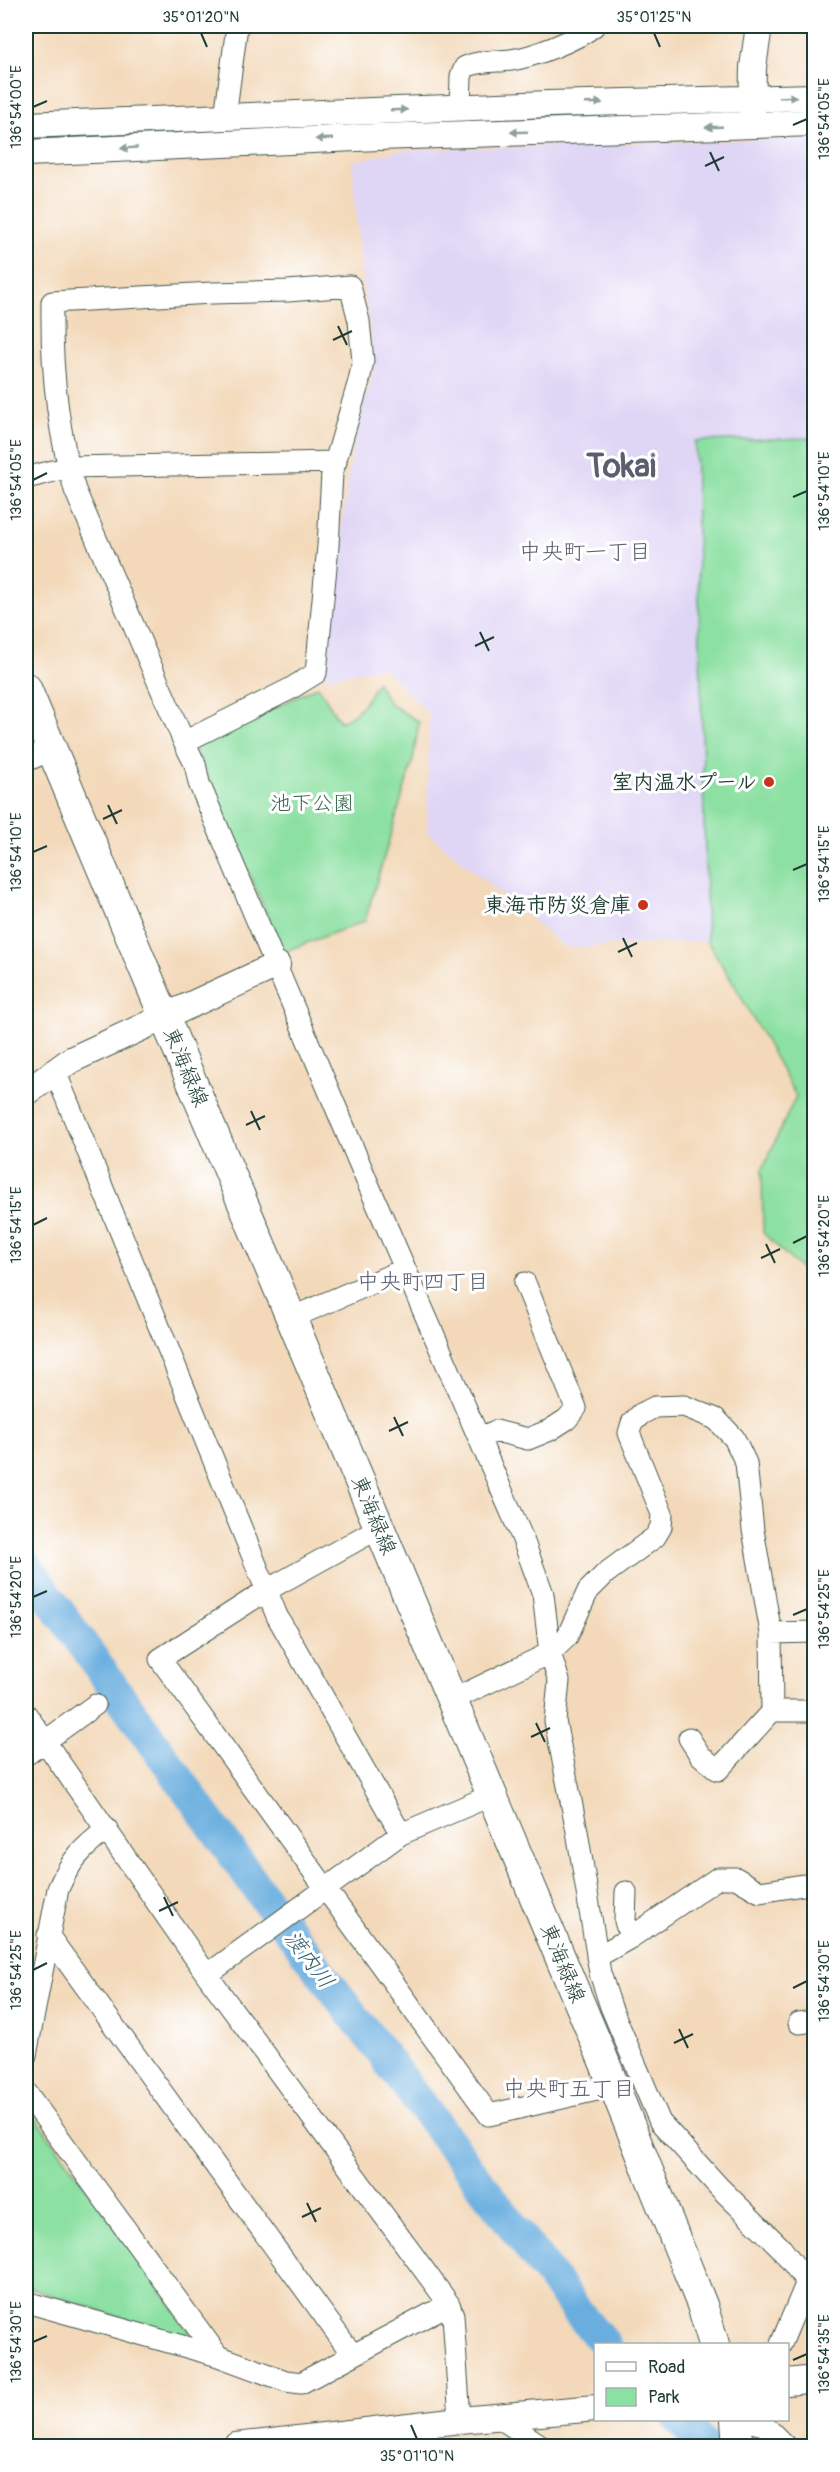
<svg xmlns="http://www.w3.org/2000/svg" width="840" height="2472" font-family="Pangolin,'Klee One',sans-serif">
<rect width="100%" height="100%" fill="#fff"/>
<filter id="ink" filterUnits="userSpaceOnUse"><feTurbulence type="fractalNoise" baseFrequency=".0167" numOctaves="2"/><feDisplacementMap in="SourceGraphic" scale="12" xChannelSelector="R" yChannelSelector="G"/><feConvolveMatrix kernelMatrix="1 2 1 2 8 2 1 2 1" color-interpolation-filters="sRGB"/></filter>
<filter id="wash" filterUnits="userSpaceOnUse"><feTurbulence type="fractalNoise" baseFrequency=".008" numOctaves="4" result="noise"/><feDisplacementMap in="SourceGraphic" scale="24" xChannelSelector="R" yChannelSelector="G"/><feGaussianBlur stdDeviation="1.35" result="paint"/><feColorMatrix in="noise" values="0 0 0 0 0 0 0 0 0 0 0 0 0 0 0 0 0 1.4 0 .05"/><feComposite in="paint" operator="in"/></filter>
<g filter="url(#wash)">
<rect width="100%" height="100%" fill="#f3d9ba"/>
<path fill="#dfd5f5" d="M 814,138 L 814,438 L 695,442 L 707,941 L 566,948 L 427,832 L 429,713 L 382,667 L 325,678 L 342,521 L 355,433 L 375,367 L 361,270 L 352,162 L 401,150 Z"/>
<path fill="#8ce0a2" stroke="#568e6b" stroke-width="1.5" d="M 814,438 L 814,1276 L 804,1272 L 763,1233 L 762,1170 L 796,1096 L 735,986 L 707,941 L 695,441 Z
M 377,682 L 389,703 L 419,722 L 413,760 L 365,921 L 283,952 L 195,748 L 318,686 L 340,722 C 359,714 367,700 377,682 Z
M 30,2110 L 190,2331 L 184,2339 L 26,2287 L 26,2111 Z"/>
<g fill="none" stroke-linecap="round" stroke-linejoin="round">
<path stroke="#69aedf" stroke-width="32" d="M 26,1565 L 262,1895 L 577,2311 L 605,2344
M 679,2420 L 706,2446"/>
</g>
</g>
<g filter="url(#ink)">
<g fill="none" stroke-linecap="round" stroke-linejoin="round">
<defs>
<path id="minor" d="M 460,108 L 461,76 L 465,67 C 481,60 495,62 511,60 C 533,57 577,40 594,26
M 225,117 L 237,26
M 26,478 L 69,467 L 336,462
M 184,742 L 290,689 L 316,673 L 328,546 L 332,473 L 359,381 L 363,361 L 359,321 L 350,286 L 288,291 L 212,293 L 52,302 C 51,364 57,430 75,490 L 184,742 L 195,764 L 199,783 L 369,1186 L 522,1537 L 543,1594 L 550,1653 L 452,1700
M 26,761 L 51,750
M 55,1071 L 277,1616 L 401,1834
M 291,1318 L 405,1269
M 479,1438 L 496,1431 L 528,1439 L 550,1430 L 567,1419 L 576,1408 L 525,1283
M 379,1528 L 267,1590 L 160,1659 L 489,2115 L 614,2086
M 771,1633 L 814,1632
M 772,1711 L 814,1711
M 26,1714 L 207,1975 L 449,2304 L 453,2315 L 460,2420
M 689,1738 L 700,1755 L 718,1770 L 772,1711 L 771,1633 L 753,1530 L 746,1463 L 734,1438 L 716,1419 L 684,1406 L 655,1407 L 641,1414 L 632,1423 L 629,1433 L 662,1514 L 661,1527 L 655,1537 L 606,1573 L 588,1591 L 567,1637 L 550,1653 L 559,1681 L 555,1721 L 577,1831 L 600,1973 L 611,2007 L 660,2122 L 719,2187 L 781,2248 L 807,2282
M 26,1755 L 95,1705
M 626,1892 L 625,1921 L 630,1938 L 718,1878 L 736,1878 L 760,1892 L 809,1884
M 48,1935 L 352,2354
M 597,1957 L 630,1938
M 207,1975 L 401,1834 L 492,1795
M 799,2023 L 814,2021
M 26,2055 L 58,1889 C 71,1859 82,1849 107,1829
M 26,2092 L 218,2356
M 26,2302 L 218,2356 L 286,2381 L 301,2383 L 449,2304
M 781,2344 L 807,2282 L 814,2279
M 498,2417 L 542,2446
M 743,2420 L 764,2425 L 785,2446"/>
<path id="tertiary" d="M 752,115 L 753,67 L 759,26
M 26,125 L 549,104 L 814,97
M 26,153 L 378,137 L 814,123
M 26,1093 L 71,1060 L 277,965
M 788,2382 L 814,2379
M 236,2446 L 460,2420 L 596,2408"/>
<path id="secondary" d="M 26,688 L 603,2059 L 702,2305 L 714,2344
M 736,2420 L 738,2446"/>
</defs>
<use href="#minor" stroke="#3f5448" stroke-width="23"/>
<use href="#tertiary" stroke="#3f5448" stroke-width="28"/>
<use href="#secondary" stroke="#3f5448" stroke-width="32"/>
<use href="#minor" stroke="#fff" stroke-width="21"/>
<use href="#tertiary" stroke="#fff" stroke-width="26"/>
<use href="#secondary" stroke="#fff" stroke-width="30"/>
</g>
<defs><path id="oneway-solid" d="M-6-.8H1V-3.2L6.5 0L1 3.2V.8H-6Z" transform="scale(1.5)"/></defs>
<g fill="#8f9e9a">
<use href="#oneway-solid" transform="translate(788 97) rotate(-2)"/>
<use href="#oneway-solid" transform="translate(594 103) rotate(-2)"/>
<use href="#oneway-solid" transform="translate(399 110) rotate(-2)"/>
<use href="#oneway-solid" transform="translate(714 127) rotate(178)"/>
<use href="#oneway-solid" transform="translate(519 132) rotate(178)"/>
<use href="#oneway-solid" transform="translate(324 139) rotate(178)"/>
<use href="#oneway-solid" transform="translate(129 148) rotate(177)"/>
</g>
</g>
<path fill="none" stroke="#1f3d34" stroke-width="2" d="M 201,33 L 207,47M 654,33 L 660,47M 33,107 L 47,101M 793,125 L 807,119M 710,152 L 719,171M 705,166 L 724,157M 338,326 L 347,345M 333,340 L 352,331M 33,480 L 47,473M 793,497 L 807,491M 480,632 L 489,651M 475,646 L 494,637M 108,805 L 117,824M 103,819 L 122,810M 33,852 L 47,846M 793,870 L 807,864M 623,938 L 632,957M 618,952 L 637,943M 251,1111 L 260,1130M 246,1125 L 265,1116M 33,1225 L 47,1218M 793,1243 L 807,1236M 766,1244 L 775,1263M 761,1258 L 780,1249M 394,1417 L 403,1436M 389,1431 L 408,1422M 33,1597 L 47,1591M 793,1615 L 807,1609M 536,1723 L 545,1742M 531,1737 L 550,1728M 164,1897 L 173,1916M 159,1911 L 178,1902M 33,1970 L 47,1963M 793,1988 L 807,1981M 679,2029 L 688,2048M 674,2043 L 693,2034M 307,2203 L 316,2222M 302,2217 L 321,2208M 33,2342 L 47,2336M 793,2360 L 807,2354M 411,2425 L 417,2439"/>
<g fill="#c8321e" stroke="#fff" stroke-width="2">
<circle cx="769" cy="782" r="6"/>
<circle cx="643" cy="905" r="6"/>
</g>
<g text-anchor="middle" stroke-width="6" stroke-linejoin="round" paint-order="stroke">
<g font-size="21" font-weight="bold" fill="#1f3d34" stroke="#fff" text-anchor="end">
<text x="757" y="789">室内温水プール</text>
<text x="631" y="912">東海市防災倉庫</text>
</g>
<g font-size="21" fill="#3a6650" stroke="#fff">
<text x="312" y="810">池下公園</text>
</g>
<g font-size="21" fill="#1f3d34" stroke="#fff">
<text transform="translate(186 1067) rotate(67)" y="7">東海緑線</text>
<text transform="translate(374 1515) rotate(67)" y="7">東海緑線</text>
<text transform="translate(563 1963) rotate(67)" y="7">東海緑線</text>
</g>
<g font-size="22" fill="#5a5e6e" stroke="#fff">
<text x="585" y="559">中央町一丁目</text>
<text x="423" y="1289">中央町四丁目</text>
<text x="569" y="2096">中央町五丁目</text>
</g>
<g font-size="22" font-style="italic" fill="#355f67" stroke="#fff">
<text transform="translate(310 1959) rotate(53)" y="8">渡内川</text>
</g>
<g font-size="33" font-weight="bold" fill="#5a5e6e" stroke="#fff">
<text x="621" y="477">Tokai</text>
</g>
</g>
<rect width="840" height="2472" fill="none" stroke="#fff" stroke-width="66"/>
<rect x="594" y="2343" width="195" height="78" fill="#ffffff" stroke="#a5b1ae" stroke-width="1.5"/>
<rect x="606" y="2362" width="30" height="9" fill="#ffffff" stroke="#a5b1ae" stroke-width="1.5"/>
<text x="648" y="2373" font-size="18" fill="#1f3d34">Road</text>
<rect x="606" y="2388" width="30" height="18" fill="#8ce0a2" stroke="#a5b1ae" stroke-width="1.5"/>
<text x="648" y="2403" font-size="18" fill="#1f3d34">Park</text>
<rect x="33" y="33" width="774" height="2406" fill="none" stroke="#1f3d34" stroke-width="2"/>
<g font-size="15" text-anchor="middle" fill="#1f3d34">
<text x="201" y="22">35°01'20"N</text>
<text x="654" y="22">35°01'25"N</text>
<text transform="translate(16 107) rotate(-90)" y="5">136°54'00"E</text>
<text transform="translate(824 119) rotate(-90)" y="5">136°54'05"E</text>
<text transform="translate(16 480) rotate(-90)" y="5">136°54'05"E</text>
<text transform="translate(824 491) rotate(-90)" y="5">136°54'10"E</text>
<text transform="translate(16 852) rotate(-90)" y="5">136°54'10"E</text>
<text transform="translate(824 864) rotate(-90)" y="5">136°54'15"E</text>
<text transform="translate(16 1225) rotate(-90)" y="5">136°54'15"E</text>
<text transform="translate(824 1236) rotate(-90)" y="5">136°54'20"E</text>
<text transform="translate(16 1597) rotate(-90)" y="5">136°54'20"E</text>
<text transform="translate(824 1609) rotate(-90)" y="5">136°54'25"E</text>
<text transform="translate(16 1970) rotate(-90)" y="5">136°54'25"E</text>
<text transform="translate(824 1981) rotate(-90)" y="5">136°54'30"E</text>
<text transform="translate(16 2342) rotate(-90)" y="5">136°54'30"E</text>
<text transform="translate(824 2354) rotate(-90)" y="5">136°54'35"E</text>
<text x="417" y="2461">35°01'10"N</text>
</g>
</svg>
